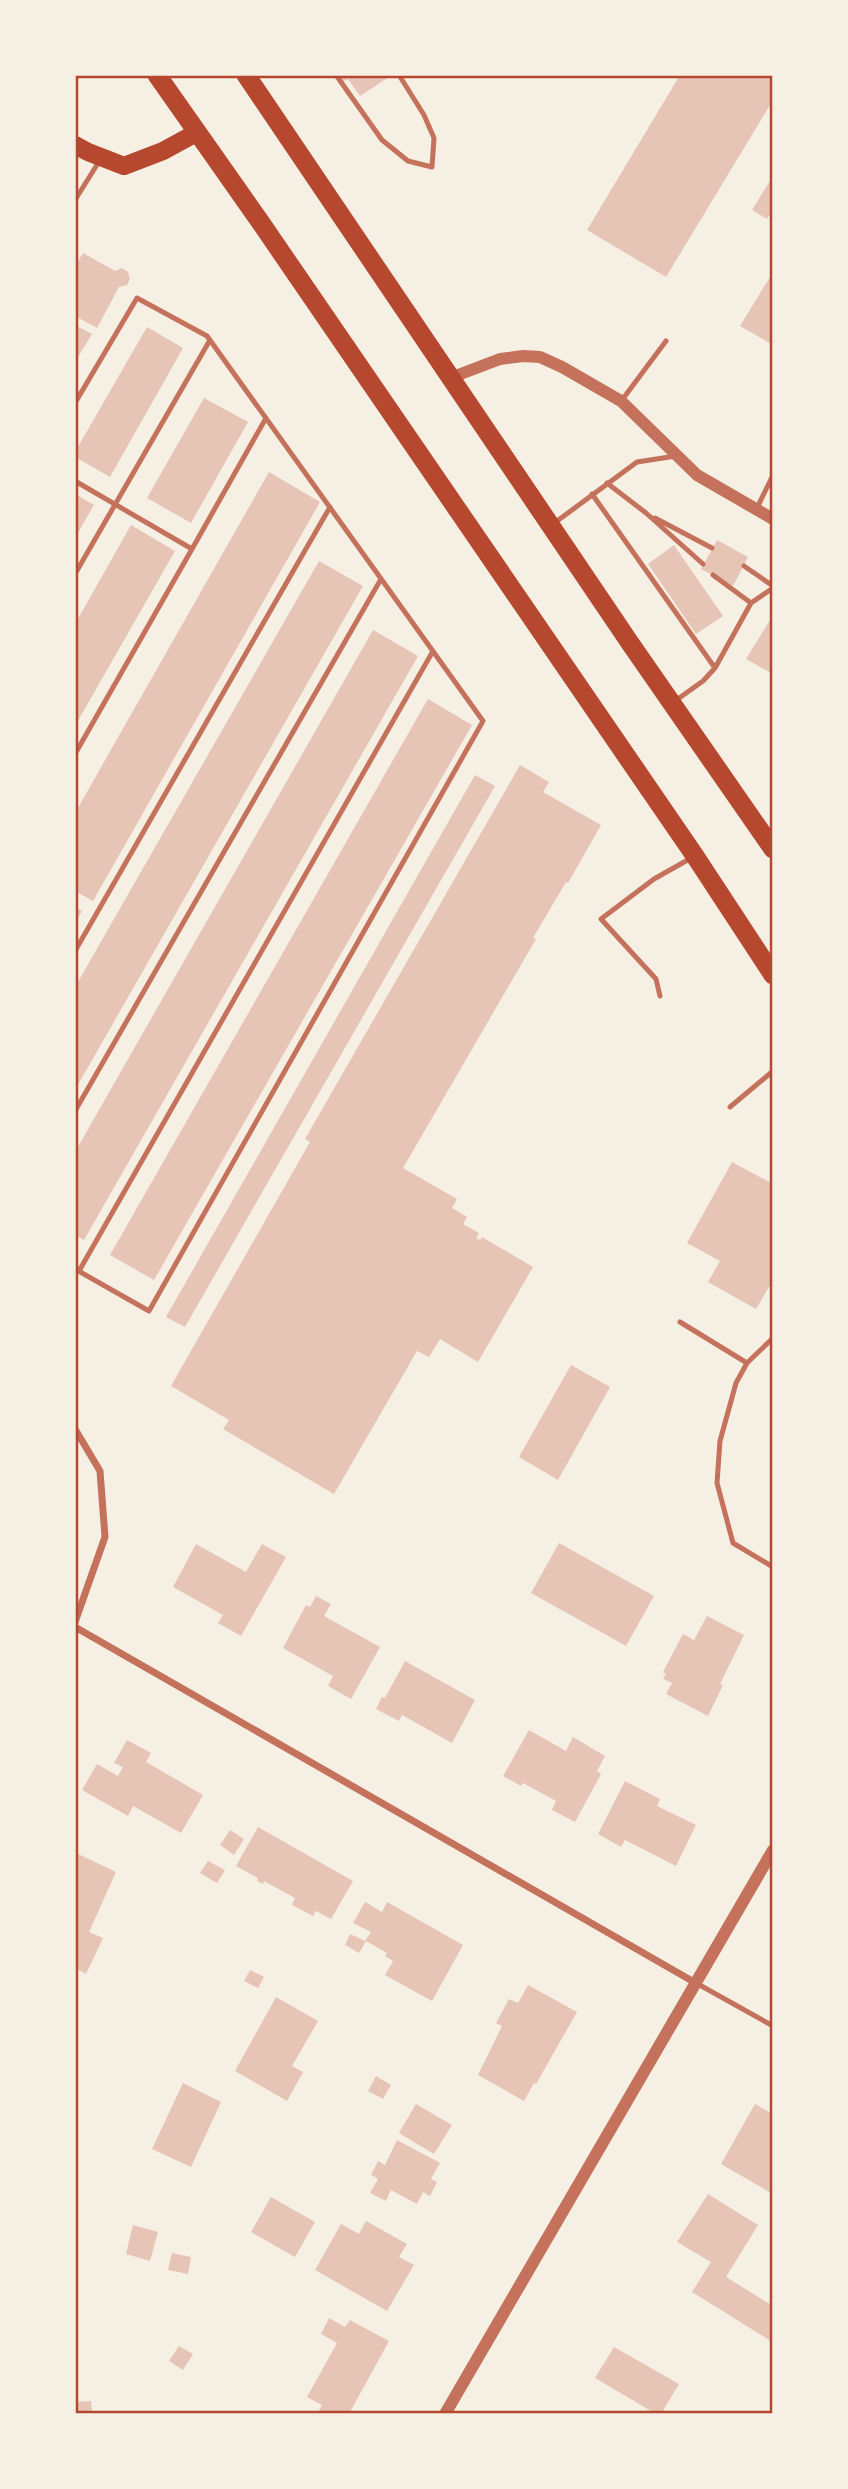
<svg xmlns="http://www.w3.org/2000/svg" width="848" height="2489" font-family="Montserrat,sans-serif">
<rect width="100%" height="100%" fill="#f6efe4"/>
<path fill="#e6c5b7" d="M 338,75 L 388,75 L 389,77 L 360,96 L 348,79 L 342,82 Z
M 680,75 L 773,75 L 773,100 L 666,277 L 587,230 Z
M 773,176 L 773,219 L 768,216 L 767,219 L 752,210 Z
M 83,253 L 115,271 L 122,268 L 128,272 L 130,279 L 127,285 L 119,287 L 97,328 L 75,316 L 75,266 Z
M 773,272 L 773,345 L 740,326 Z
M 75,325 L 92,334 L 75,362 Z
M 147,327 L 183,348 L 110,477 L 75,457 L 75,452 Z
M 204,398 L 248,422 L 191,523 L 147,498 Z
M 269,472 L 320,502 L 93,901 L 75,891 L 75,813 Z
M 75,494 L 94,505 L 75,538 Z
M 131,525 L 175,551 L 75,726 L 75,624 Z
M 717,540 L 748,557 L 733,586 L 701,569 Z
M 674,545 L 723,616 L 696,634 L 648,564 Z
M 319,561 L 363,586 L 75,1090 L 75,987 Z
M 773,615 L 773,674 L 746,659 Z
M 373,630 L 418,656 L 84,1240 L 75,1235 L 75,1152 Z
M 428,699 L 472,725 L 154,1280 L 110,1255 Z
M 520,765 L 549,782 L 543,792 L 601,825 L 568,883 L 566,882 L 533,938 L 536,939 L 403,1168 L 457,1199 L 452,1208 L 467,1217 L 463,1224 L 479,1233 L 476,1238 L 480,1240 L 482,1237 L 533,1267 L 478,1362 L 440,1339 L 429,1357 L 417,1351 L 334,1494 L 223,1429 L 229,1420 L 171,1386 L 310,1142 L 305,1139 Z
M 475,775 L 495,786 L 185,1327 L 166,1317 Z
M 75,907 L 82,911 L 75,923 Z
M 732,1162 L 773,1184 L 773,1280 L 756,1309 L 708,1282 L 720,1261 L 687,1243 Z
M 571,1365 L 610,1387 L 558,1480 L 519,1457 Z
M 559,1543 L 654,1596 L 626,1646 L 531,1593 Z
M 196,1544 L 246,1572 L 262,1544 L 286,1557 L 241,1636 L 218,1623 L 223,1615 L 173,1587 Z
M 316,1596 L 331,1604 L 324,1616 L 380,1647 L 351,1699 L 328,1686 L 333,1676 L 283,1648 L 306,1605 L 310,1607 Z
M 707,1616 L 744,1635 L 720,1684 L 723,1685 L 708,1716 L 666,1694 L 672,1683 L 663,1679 L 666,1674 L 663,1672 L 683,1634 L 694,1640 Z
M 405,1661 L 475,1700 L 452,1743 L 402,1715 L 399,1721 L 376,1709 L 382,1697 L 385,1698 Z
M 529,1730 L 566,1751 L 573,1737 L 605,1756 L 597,1771 L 601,1774 L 575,1822 L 552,1810 L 556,1801 L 523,1783 L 521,1786 L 503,1776 Z
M 127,1740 L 151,1753 L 146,1762 L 203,1795 L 181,1833 L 133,1806 L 128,1816 L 82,1790 L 97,1764 L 118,1776 L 123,1767 L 114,1763 Z
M 625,1781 L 660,1799 L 657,1806 L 696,1825 L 676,1866 L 625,1840 L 621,1847 L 598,1834 Z
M 258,1827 L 353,1881 L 331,1919 L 316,1911 L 313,1916 L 292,1905 L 295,1898 L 264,1881 L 263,1884 L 257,1881 L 258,1878 L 236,1866 Z
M 230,1830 L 244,1839 L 234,1855 L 220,1845 Z
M 76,1853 L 116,1872 L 89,1932 L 103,1938 L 86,1974 L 75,1968 Z
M 208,1861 L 225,1870 L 217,1883 L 200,1873 Z
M 365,1902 L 382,1912 L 387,1902 L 463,1945 L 432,2001 L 385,1975 L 393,1961 L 385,1956 L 387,1953 L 366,1941 L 359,1953 L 345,1945 L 350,1934 L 365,1941 L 371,1932 L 353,1923 Z
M 250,1970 L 264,1977 L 258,1988 L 244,1981 Z
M 528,1985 L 577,2012 L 536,2084 L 534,2083 L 524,2101 L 478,2075 L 502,2026 L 496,2023 L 509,1999 L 518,2003 Z
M 276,1997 L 318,2021 L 292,2066 L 303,2072 L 287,2101 L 235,2071 Z
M 376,2076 L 391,2085 L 383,2099 L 368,2091 Z
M 183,2083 L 221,2102 L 191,2167 L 152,2149 Z
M 416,2104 L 452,2125 L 434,2154 L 399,2133 Z
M 755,2104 L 773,2114 L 773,2194 L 721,2164 Z
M 397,2140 L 440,2163 L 431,2179 L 437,2182 L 430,2196 L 423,2192 L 417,2204 L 391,2190 L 386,2201 L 370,2193 L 378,2179 L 371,2175 L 378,2161 L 385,2165 Z
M 708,2194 L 758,2225 L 726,2277 L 773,2306 L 771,2341 L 692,2292 L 711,2262 L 677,2242 Z
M 271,2197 L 315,2222 L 295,2257 L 251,2232 Z
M 366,2221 L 407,2244 L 399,2257 L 414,2265 L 387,2311 L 315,2270 L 341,2224 L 359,2234 Z
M 133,2225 L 158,2232 L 150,2261 L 126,2254 Z
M 172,2253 L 191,2257 L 188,2274 L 168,2270 Z
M 329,2318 L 345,2327 L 350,2320 L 389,2341 L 349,2414 L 317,2414 L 322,2405 L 307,2397 L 337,2343 L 321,2334 Z
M 179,2346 L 193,2354 L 183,2370 L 169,2361 Z
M 614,2347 L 679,2384 L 661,2414 L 656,2414 L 595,2378 Z
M 91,2401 L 92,2414 L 75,2414 L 75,2402 Z"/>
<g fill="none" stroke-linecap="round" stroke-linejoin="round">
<path stroke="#c5725c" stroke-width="5" d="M 336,75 L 382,140 L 408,161 L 432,167 L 434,138 L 424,115 L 399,75
M 75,200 L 100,160
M 622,400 L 666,341
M 75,403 L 137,298 L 207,336 L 483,721 L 149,1311 L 75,1269
M 75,481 L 192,549 L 75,754
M 607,483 L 646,513 L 703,564
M 592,494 L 715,668 L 703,681 L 675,701
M 756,510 L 773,475
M 655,518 L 712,548
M 553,524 L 637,462 L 676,456
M 192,549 L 266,418
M 744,566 L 773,586
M 75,574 L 210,340
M 713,575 L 751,603
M 715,668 L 751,603 L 773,588
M 75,951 L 330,507
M 660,996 L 656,979 L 601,919 L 654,879 L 693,857
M 730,1107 L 773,1071
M 75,1111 L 381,579
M 79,1271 L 433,651
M 680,1322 L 747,1363
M 773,1338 L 747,1363 L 736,1383 L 720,1441 L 717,1483 L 733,1543 L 773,1567
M 696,1983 L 773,2026"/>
<path stroke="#c5725c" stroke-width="7" d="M 75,1429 L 100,1471 L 105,1537 L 75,1622
M 75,1627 L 694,1982"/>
<path stroke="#c5725c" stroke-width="12" d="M 450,378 L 500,359 L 523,356 L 540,357 L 562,367 L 621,401 L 697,475 L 773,519
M 445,2414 L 773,1850"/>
<path stroke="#b5482f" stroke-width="18" d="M 75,145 L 88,152 L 124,166 L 163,151 L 196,133"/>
<path stroke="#b5482f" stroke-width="19" d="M 157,75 L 261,223 L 695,856 L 773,975
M 246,75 L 630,643 L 773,849"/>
</g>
<rect width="848" height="2489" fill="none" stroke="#f6efe4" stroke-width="154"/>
<rect x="77" y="77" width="694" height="2335" fill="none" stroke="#b5482f" stroke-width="2.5"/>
</svg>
